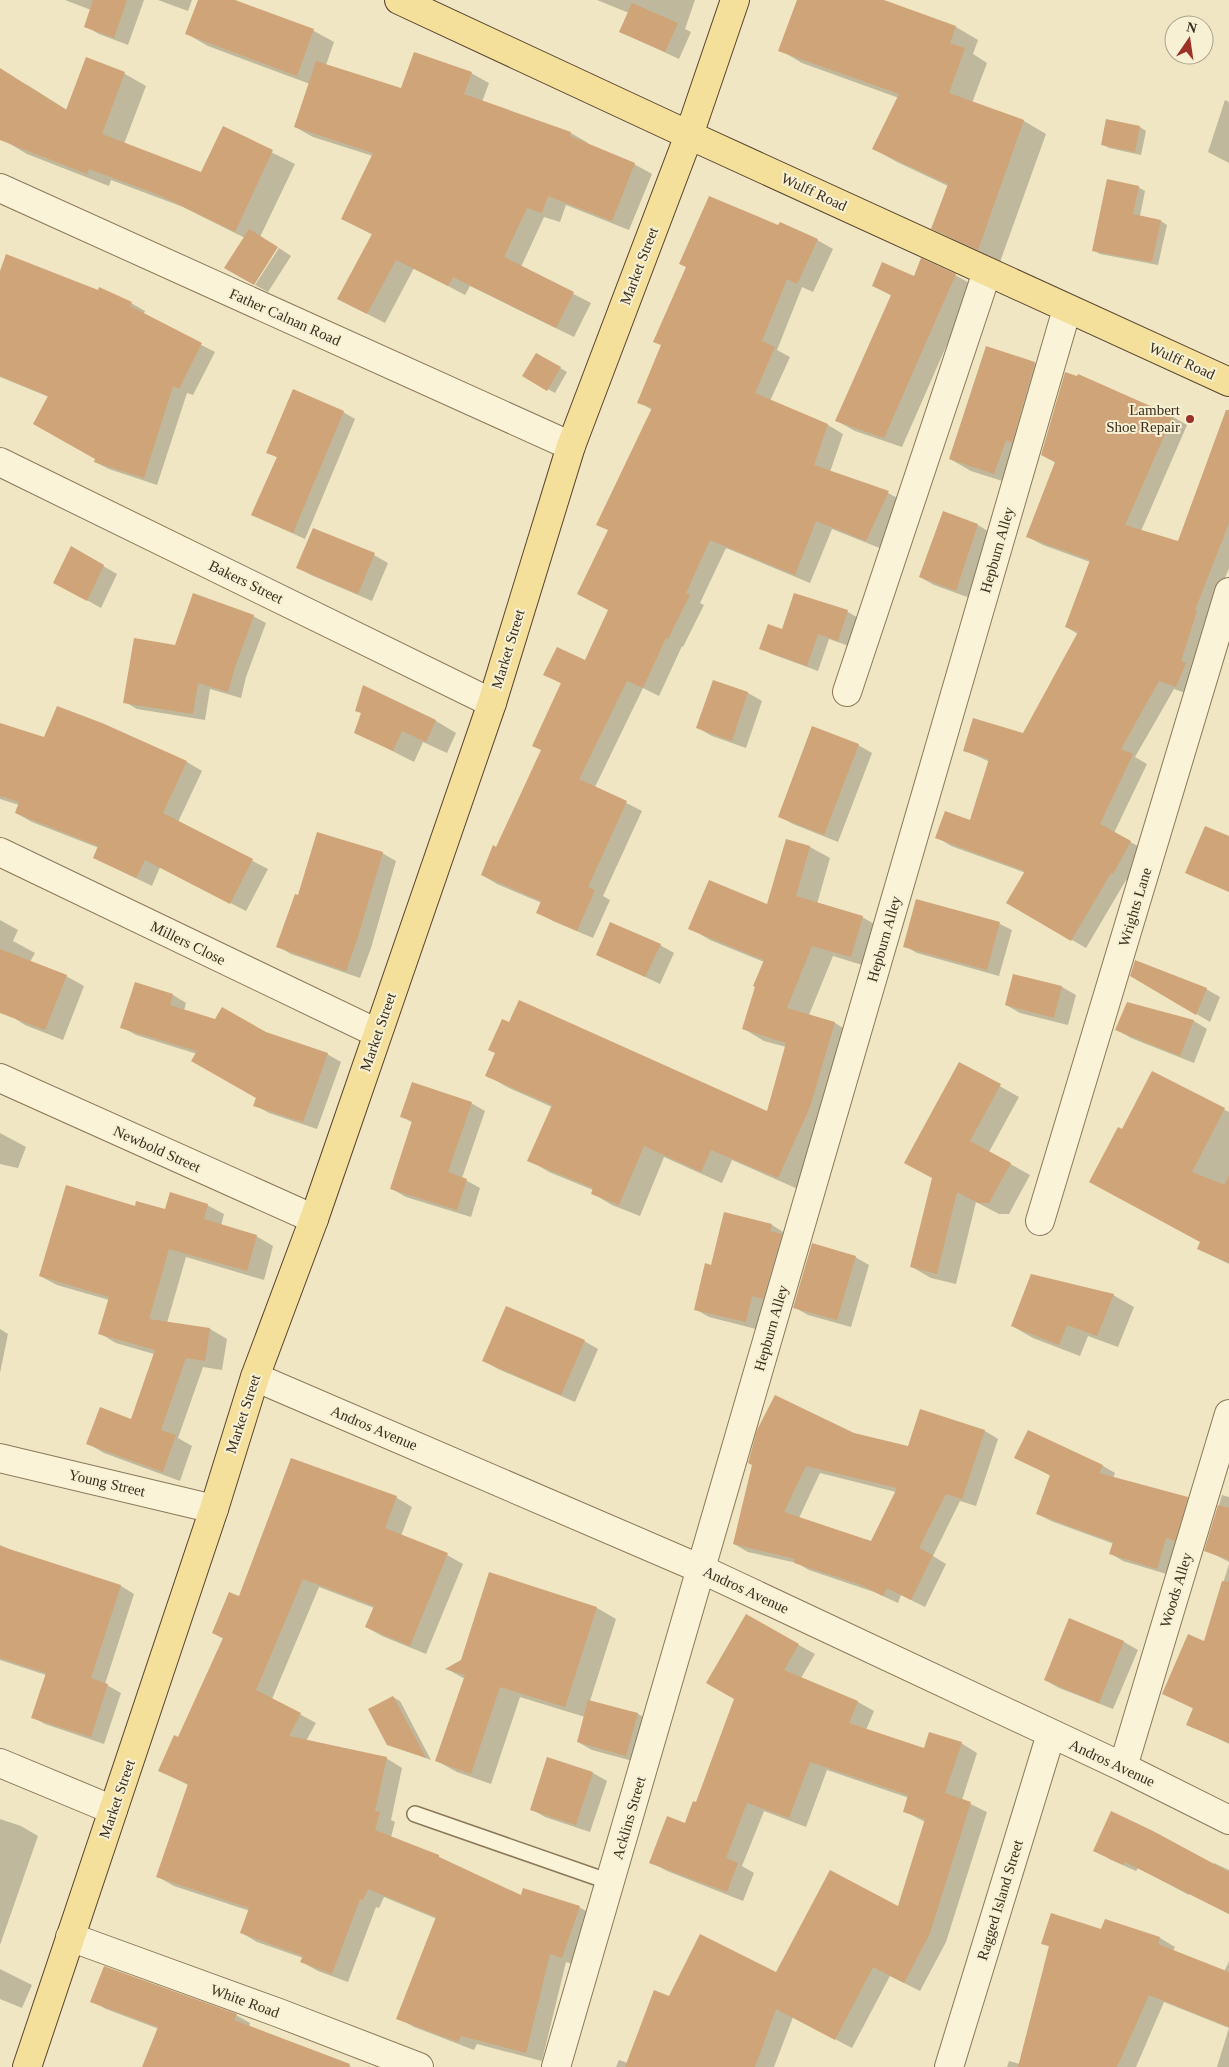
<svg xmlns="http://www.w3.org/2000/svg" width="1229" height="2067" font-family="'Times New Roman',serif">
<rect width="100%" height="100%" fill="#f0e6c3"/>
<path fill="#0003" fill-rule="evenodd" d="M 65,0 L 144,0 L 128,45 L 99,34 L 85,26 L 91,10 Z
M 158,0 L 192,0 L 188,11 Z
M 199,0 L 232,0 L 314,31 L 334,42 L 326,65 L 402,90 L 471,73 L 489,83 L 482,102 L 571,133 L 588,143 L 587,145 L 634,164 L 652,174 L 629,230 L 566,205 L 560,222 L 544,217 L 521,267 L 591,303 L 574,337 L 470,286 L 465,295 L 414,268 L 385,323 L 356,308 L 373,235 L 343,219 L 373,156 L 313,137 L 295,127 L 310,84 L 208,46 L 187,34 Z
M 597,0 L 695,0 L 685,29 L 691,32 L 679,59 L 621,32 L 629,13 Z
M 798,0 L 881,0 L 956,27 L 978,40 L 973,54 L 987,63 L 972,103 L 1024,121 L 1046,134 L 1000,262 L 956,241 L 933,228 L 948,186 L 897,162 L 874,149 L 899,98 L 802,63 L 780,50 Z
M 86,59 L 125,74 L 146,86 L 124,144 L 201,174 L 223,128 L 295,164 L 260,237 L 245,238 L 183,207 L 111,180 L 109,186 L 27,154 L 0,138 L 0,71 L 29,86 L 67,110 Z
M 1225,100 L 1229,102 L 1229,163 L 1208,152 Z
M 1140,127 L 1146,131 L 1141,155 L 1109,148 L 1102,144 Z
M 1138,187 L 1145,191 L 1140,216 L 1161,221 L 1167,225 L 1158,265 L 1100,254 L 1093,250 Z
M 779,227 L 817,240 L 833,249 L 813,292 L 802,287 L 777,350 L 790,357 L 770,401 L 828,425 L 843,434 L 830,472 L 888,493 L 903,501 L 882,549 L 832,529 L 810,583 L 726,548 L 700,603 L 704,605 L 683,647 L 682,646 L 659,696 L 643,688 L 595,787 L 642,811 L 603,896 L 610,900 L 593,938 L 553,921 L 537,912 L 542,903 L 497,884 L 482,875 L 497,848 L 542,750 L 562,684 L 545,674 L 586,662 L 610,610 L 609,531 L 652,410 L 639,402 Z
M 279,248 L 291,256 L 268,292 L 255,285 Z
M 0,274 L 131,303 L 145,311 L 143,315 L 215,352 L 193,395 L 187,393 L 157,485 L 109,469 L 95,462 L 96,458 L 49,397 L 0,377 Z
M 955,275 L 973,285 L 902,447 L 855,431 L 837,421 L 892,296 L 873,285 L 915,278 Z
M 987,348 L 1035,363 L 1055,375 L 1015,485 L 971,471 L 950,459 Z
M 536,354 L 567,372 L 555,393 L 524,376 Z
M 1079,375 L 1173,417 L 1187,425 L 1141,531 L 1179,542 L 1229,426 L 1229,568 L 1209,619 L 1191,695 L 1174,689 L 1135,757 L 1147,764 L 1114,833 L 1145,850 L 1128,881 L 1126,880 L 1086,948 L 1008,903 L 1026,873 L 951,846 L 937,837 L 971,821 L 990,762 L 964,750 L 1024,735 L 1078,634 L 1066,627 L 1090,562 L 1043,545 L 1028,537 L 1056,463 L 1042,455 Z
M 343,412 L 355,419 L 305,539 L 252,515 L 278,458 L 268,452 Z
M 978,525 L 991,533 L 970,598 L 934,585 L 920,577 Z
M 72,548 L 117,574 L 101,608 L 55,582 Z
M 374,555 L 388,563 L 372,601 L 311,575 L 297,567 Z
M 794,595 L 848,612 L 858,618 L 849,646 L 829,639 L 818,671 L 772,654 L 761,648 L 783,631 Z
M 253,616 L 266,623 L 246,677 L 241,698 L 210,689 L 205,720 L 137,709 L 125,702 L 175,646 Z
M 714,682 L 748,693 L 762,701 L 746,748 L 712,736 L 698,728 Z
M 363,687 L 436,721 L 456,733 L 447,753 L 423,742 L 414,762 L 355,732 L 362,714 Z
M 0,724 L 45,739 L 101,724 L 187,762 L 202,771 L 178,822 L 268,869 L 246,911 L 160,867 L 152,886 L 94,858 L 99,848 L 32,822 L 16,813 L 19,805 L 0,799 Z
M 813,728 L 858,745 L 872,753 L 838,842 L 793,824 L 779,816 Z
M 787,840 L 810,847 L 830,858 L 817,904 L 862,917 L 883,929 L 872,968 L 833,956 L 809,1015 L 835,1023 L 855,1035 L 798,1189 L 732,1160 L 722,1183 L 664,1157 L 640,1216 L 612,1205 L 592,1193 L 593,1190 L 549,1172 L 529,1160 L 552,1107 L 507,1087 L 487,1075 L 768,1113 L 786,1047 L 764,1041 L 744,1029 L 764,962 L 710,940 L 690,928 L 768,906 Z
M 382,853 L 396,861 L 371,948 L 360,978 L 291,954 L 277,946 L 299,897 Z
M 916,901 L 1000,924 L 1012,930 L 999,976 L 917,953 L 905,946 Z
M 0,920 L 18,930 L 13,941 L 35,953 L 30,962 L 66,976 L 84,986 L 63,1040 L 25,1025 L 0,1009 Z
M 660,945 L 674,953 L 660,984 L 597,954 Z
M 1014,975 L 1062,987 L 1076,995 L 1068,1025 L 1020,1013 L 1006,1005 Z
M 1131,975 L 1206,989 L 1220,997 L 1210,1022 Z
M 173,995 L 186,1003 L 184,1011 L 266,1033 L 327,1054 L 341,1062 L 317,1129 L 269,1113 L 255,1105 L 258,1097 L 197,1054 L 136,1035 L 122,1027 Z
M 1127,1004 L 1194,1021 L 1207,1029 L 1194,1063 L 1131,1038 L 1117,1030 Z
M 959,1063 L 1019,1097 L 989,1152 L 1030,1175 L 1009,1214 L 999,1214 L 976,1202 L 956,1284 L 931,1278 L 912,1267 Z
M 1153,1073 L 1229,1112 L 1229,1264 L 1198,1249 L 1201,1242 L 1122,1131 Z
M 471,1103 L 485,1111 L 462,1178 L 480,1188 L 471,1217 L 406,1197 L 392,1189 L 413,1123 L 401,1116 Z
M 0,1133 L 26,1147 L 18,1168 L 0,1164 Z
M 207,1205 L 224,1214 L 221,1226 L 256,1236 L 273,1246 L 264,1280 L 186,1257 L 167,1323 L 210,1329 L 227,1339 L 222,1370 L 203,1367 L 178,1438 L 192,1446 L 180,1481 L 104,1453 L 87,1443 L 132,1420 L 154,1354 L 116,1343 L 99,1333 L 109,1300 L 57,1285 L 40,1276 L 136,1207 L 166,1211 Z
M 772,1225 L 785,1233 L 760,1330 L 709,1317 L 695,1309 L 712,1266 Z
M 855,1257 L 869,1265 L 851,1327 L 808,1315 L 794,1307 Z
M 1113,1295 L 1134,1307 L 1118,1347 L 1088,1336 L 1080,1356 L 1033,1338 L 1012,1326 Z
M 0,1329 L 8,1334 L 0,1373 Z
M 584,1341 L 598,1349 L 575,1402 L 498,1369 L 484,1361 Z
M 985,1431 L 998,1439 L 976,1506 L 960,1501 L 933,1556 L 946,1564 L 925,1607 L 901,1595 L 898,1603 L 874,1592 L 809,1570 L 797,1563 L 748,1552 L 734,1544 L 753,1464 L 854,1434 L 909,1448 ZM 820,1473 L 896,1492 L 872,1542 L 799,1518 Z
M 1028,1432 L 1103,1466 L 1115,1473 L 1113,1478 L 1187,1498 L 1200,1505 L 1170,1575 L 1123,1561 L 1111,1554 L 1114,1544 L 1051,1521 L 1038,1514 L 1051,1476 L 1016,1457 Z
M 292,1459 L 397,1498 L 412,1507 L 401,1536 L 447,1555 L 463,1564 L 426,1654 L 382,1636 L 366,1627 L 374,1608 L 319,1587 L 272,1699 L 316,1723 L 306,1741 L 386,1758 L 402,1768 L 391,1820 L 395,1822 L 391,1837 L 439,1857 L 521,1897 L 579,1907 L 595,1916 L 578,1966 L 566,1962 L 542,2061 L 477,2044 L 474,2050 L 414,2027 L 398,2018 L 437,1919 L 384,1897 L 379,1908 L 376,1907 L 348,1982 L 318,1971 L 302,1962 L 303,1958 L 257,1942 L 242,1933 L 250,1911 L 174,1886 L 158,1877 L 188,1785 L 160,1771 L 178,1738 L 224,1639 L 213,1633 L 239,1598 Z
M 1222,1495 L 1229,1497 L 1229,1562 L 1206,1550 Z
M 0,1545 L 22,1555 L 121,1586 L 134,1594 L 105,1684 L 121,1693 L 104,1744 L 45,1724 L 32,1717 L 46,1675 L 0,1660 Z
M 1229,1564 L 1229,1744 L 1188,1724 L 1194,1709 L 1164,1694 L 1205,1643 Z
M 597,1608 L 616,1619 L 590,1701 L 638,1714 L 652,1722 L 640,1763 L 592,1750 L 578,1742 L 585,1717 L 520,1697 L 491,1784 L 457,1772 L 437,1761 L 465,1679 L 447,1669 Z
M 746,1616 L 815,1654 L 801,1678 L 858,1702 L 874,1711 L 866,1730 L 924,1750 L 961,1743 L 977,1753 L 962,1800 L 987,1812 L 946,1942 L 920,1991 L 890,1976 L 852,2048 L 793,2017 L 774,2067 L 616,2067 L 619,2060 L 628,2063 L 670,1997 L 776,1974 L 899,1908 L 925,1822 L 904,1811 L 909,1798 L 827,1770 L 806,1827 L 764,1811 L 742,1866 L 754,1873 L 743,1901 L 667,1871 L 651,1862 L 685,1825 L 696,1804 L 736,1698 Z
M 1070,1620 L 1124,1642 L 1138,1650 L 1113,1709 L 1059,1688 L 1045,1680 Z
M 393,1697 L 400,1701 L 431,1760 L 388,1744 Z
M 548,1758 L 593,1773 L 607,1781 L 590,1832 L 545,1817 L 531,1809 Z
M 0,1819 L 21,1826 L 38,1836 L 0,1945 Z
M 1107,1858 L 1213,1865 L 1214,1863 L 1229,1870 L 1229,1914 L 1189,1893 L 1189,1895 L 1138,1868 L 1136,1871 Z
M 1105,1920 L 1160,1938 L 1175,1947 L 1173,1951 L 1224,1972 L 1229,1961 L 1229,2067 L 1217,2067 L 1229,2028 L 1164,2002 L 1136,2067 L 1007,2067 L 1009,2061 L 1020,2064 L 1050,1947 L 1042,1943 L 1102,1930 Z
M 0,1969 L 32,1985 L 22,2008 L 0,1999 Z
M 92,2001 L 236,2015 L 250,2023 L 249,2027 L 352,2067 L 157,2067 L 159,2029 L 106,2009 Z"/>
<path fill="#cfa478" fill-rule="evenodd" d="M 93,0 L 127,0 L 114,38 L 84,27 Z
M 198,0 L 235,0 L 314,29 L 297,76 L 185,34 Z
M 797,0 L 884,0 L 956,26 L 950,43 L 965,48 L 949,93 L 1024,120 L 978,250 L 931,229 L 948,184 L 872,149 L 899,94 L 778,51 Z
M 632,3 L 678,23 L 665,52 L 619,32 Z
M 414,52 L 472,72 L 464,94 L 571,132 L 570,136 L 635,163 L 612,221 L 548,196 L 542,213 L 527,208 L 504,257 L 574,292 L 556,328 L 453,277 L 448,286 L 396,260 L 367,314 L 337,299 L 372,234 L 341,219 L 373,153 L 294,127 L 316,61 L 401,88 Z
M 86,57 L 125,72 L 102,134 L 201,172 L 223,126 L 273,150 L 235,232 L 159,195 L 89,169 L 87,174 L 0,140 L 0,68 L 66,110 Z
M 1106,119 L 1140,126 L 1135,152 L 1101,145 Z
M 1107,179 L 1139,186 L 1133,214 L 1161,220 L 1152,262 L 1092,251 Z
M 709,196 L 778,225 L 780,222 L 818,239 L 797,284 L 787,279 L 762,341 L 775,347 L 755,393 L 828,424 L 814,465 L 889,491 L 866,541 L 816,521 L 795,575 L 710,540 L 686,593 L 690,595 L 668,639 L 666,638 L 643,688 L 627,681 L 579,779 L 627,801 L 588,887 L 595,890 L 577,931 L 536,913 L 541,901 L 481,875 L 493,845 L 496,847 L 541,750 L 532,746 L 561,683 L 543,675 L 557,647 L 585,660 L 608,610 L 577,594 L 608,530 L 596,525 L 652,408 L 637,403 L 661,345 L 653,342 L 686,267 L 679,264 Z
M 249,229 L 278,247 L 254,285 L 224,268 Z
M 6,254 L 98,290 L 99,287 L 132,302 L 130,306 L 202,343 L 179,389 L 173,386 L 144,478 L 94,462 L 95,459 L 33,424 L 48,396 L 0,376 L 0,271 Z
M 921,258 L 956,274 L 884,438 L 835,421 L 891,295 L 872,286 L 882,262 L 914,276 Z
M 986,346 L 1035,362 L 1012,443 L 1006,440 L 994,474 L 949,459 Z
M 536,353 L 561,367 L 547,391 L 522,376 Z
M 1065,372 L 1077,376 L 1078,374 L 1173,416 L 1125,525 L 1178,541 L 1226,410 L 1229,410 L 1229,523 L 1195,610 L 1197,611 L 1181,661 L 1186,663 L 1176,687 L 1159,681 L 1121,749 L 1133,754 L 1100,824 L 1131,841 L 1113,874 L 1111,873 L 1071,941 L 1006,903 L 1025,871 L 935,838 L 945,811 L 970,820 L 989,759 L 963,751 L 973,718 L 1023,733 L 1078,632 L 1065,627 L 1090,560 L 1026,537 L 1055,462 L 1041,455 Z
M 293,389 L 344,411 L 293,533 L 251,515 L 277,457 L 266,453 Z
M 943,511 L 978,524 L 956,591 L 919,577 Z
M 313,528 L 375,553 L 358,594 L 296,568 Z
M 71,546 L 104,565 L 87,601 L 53,583 Z
M 193,593 L 254,615 L 234,670 L 228,692 L 198,683 L 193,714 L 123,703 L 134,638 L 175,645 Z
M 794,593 L 848,610 L 838,641 L 818,634 L 807,666 L 759,649 L 768,624 L 782,629 Z
M 713,680 L 748,692 L 732,741 L 696,728 Z
M 363,685 L 436,720 L 426,742 L 402,731 L 393,751 L 354,733 L 361,713 L 355,711 Z
M 57,706 L 102,723 L 187,761 L 163,813 L 253,859 L 230,904 L 145,860 L 136,878 L 93,858 L 98,846 L 15,813 L 19,802 L 0,796 L 0,723 L 44,737 Z
M 812,726 L 859,744 L 824,835 L 778,817 Z
M 1205,826 L 1229,836 L 1229,892 L 1185,873 Z
M 317,832 L 383,852 L 357,940 L 346,971 L 276,947 L 295,894 L 298,895 Z
M 786,839 L 810,846 L 796,896 L 863,916 L 851,957 L 812,946 L 787,1008 L 835,1022 L 810,1107 L 778,1178 L 711,1150 L 701,1172 L 644,1146 L 619,1205 L 591,1194 L 593,1188 L 527,1161 L 552,1105 L 485,1076 L 495,1053 L 488,1050 L 502,1019 L 509,1022 L 519,1000 L 767,1111 L 786,1043 L 742,1029 L 755,987 L 753,986 L 764,960 L 688,929 L 709,880 L 767,904 Z
M 916,899 L 1000,922 L 987,970 L 903,947 Z
M 610,922 L 661,944 L 645,977 L 596,955 Z
M 0,949 L 67,975 L 45,1030 L 0,1013 Z
M 1135,960 L 1207,988 L 1196,1015 L 1130,976 Z
M 1013,974 L 1062,986 L 1054,1018 L 1005,1005 Z
M 135,982 L 173,994 L 170,1005 L 215,1019 L 222,1007 L 266,1032 L 328,1053 L 303,1122 L 253,1106 L 256,1098 L 191,1061 L 197,1051 L 120,1028 Z
M 1127,1002 L 1194,1020 L 1180,1056 L 1115,1030 Z
M 959,1062 L 1001,1084 L 970,1141 L 1011,1163 L 989,1203 L 978,1203 L 957,1192 L 937,1274 L 910,1267 L 932,1178 L 904,1163 Z
M 1152,1071 L 1225,1108 L 1192,1172 L 1225,1185 L 1229,1175 L 1229,1263 L 1197,1249 L 1200,1242 L 1089,1182 L 1118,1127 L 1122,1129 Z
M 412,1082 L 472,1102 L 448,1172 L 467,1179 L 457,1210 L 390,1189 L 412,1121 L 400,1117 Z
M 66,1185 L 135,1206 L 136,1201 L 165,1209 L 170,1192 L 208,1204 L 204,1219 L 257,1235 L 247,1271 L 169,1249 L 149,1319 L 210,1328 L 205,1361 L 186,1358 L 161,1430 L 176,1435 L 163,1472 L 86,1444 L 100,1407 L 131,1419 L 155,1350 L 98,1334 L 109,1297 L 39,1276 Z
M 724,1212 L 772,1224 L 770,1231 L 782,1234 L 763,1299 L 752,1296 L 746,1322 L 694,1310 L 705,1263 L 711,1265 Z
M 812,1243 L 856,1256 L 837,1320 L 793,1308 Z
M 1031,1274 L 1114,1294 L 1097,1336 L 1067,1325 L 1059,1345 L 1011,1326 Z
M 506,1306 L 585,1340 L 561,1395 L 482,1361 Z
M 775,1395 L 854,1433 L 908,1446 L 920,1409 L 985,1430 L 962,1499 L 946,1494 L 919,1548 L 933,1555 L 911,1600 L 887,1588 L 883,1596 L 859,1584 L 794,1563 L 795,1559 L 733,1544 L 752,1465 L 748,1463 L 757,1430 ZM 806,1466 L 897,1488 L 871,1541 L 784,1512 Z
M 1028,1430 L 1103,1465 L 1099,1473 L 1188,1497 L 1175,1541 L 1166,1538 L 1157,1569 L 1109,1554 L 1113,1542 L 1036,1514 L 1050,1475 L 1014,1458 Z
M 291,1458 L 397,1496 L 385,1528 L 448,1553 L 410,1646 L 365,1627 L 374,1606 L 303,1579 L 256,1690 L 301,1713 L 289,1736 L 387,1757 L 375,1811 L 380,1812 L 375,1830 L 439,1855 L 439,1857 L 521,1895 L 523,1888 L 580,1906 L 562,1958 L 550,1954 L 526,2053 L 461,2036 L 458,2042 L 396,2019 L 436,1917 L 368,1889 L 363,1900 L 360,1899 L 332,1974 L 300,1962 L 303,1956 L 240,1933 L 249,1908 L 156,1877 L 188,1784 L 158,1771 L 174,1735 L 178,1737 L 223,1638 L 212,1633 L 229,1592 L 239,1596 Z
M 1218,1505 L 1229,1508 L 1229,1560 L 1204,1551 Z
M 0,1546 L 121,1585 L 91,1678 L 108,1684 L 91,1737 L 31,1718 L 46,1673 L 0,1658 Z
M 489,1572 L 597,1607 L 565,1707 L 500,1687 L 471,1774 L 435,1761 L 465,1675 L 445,1669 L 461,1660 Z
M 1222,1581 L 1229,1582 L 1229,1743 L 1186,1725 L 1193,1708 L 1162,1694 L 1188,1634 L 1204,1641 Z
M 746,1614 L 799,1644 L 784,1670 L 858,1701 L 849,1723 L 924,1748 L 929,1732 L 962,1742 L 945,1793 L 971,1802 L 930,1933 L 904,1983 L 873,1967 L 835,2040 L 776,2009 L 755,2067 L 625,2067 L 654,1990 L 669,1996 L 700,1934 L 776,1972 L 830,1870 L 898,1906 L 925,1819 L 903,1812 L 908,1795 L 810,1762 L 789,1818 L 747,1803 L 726,1858 L 738,1863 L 727,1892 L 649,1863 L 667,1816 L 685,1823 L 693,1801 L 696,1802 L 734,1699 L 706,1683 Z
M 1069,1618 L 1124,1641 L 1099,1703 L 1044,1680 Z
M 393,1696 L 426,1758 L 387,1745 L 368,1709 Z
M 588,1700 L 638,1713 L 626,1756 L 577,1742 Z
M 547,1757 L 593,1772 L 576,1825 L 530,1810 Z
M 1111,1811 L 1153,1831 L 1229,1872 L 1229,1914 L 1125,1862 L 1123,1865 L 1093,1851 Z
M 1051,1913 L 1101,1929 L 1105,1919 L 1160,1937 L 1158,1944 L 1229,1972 L 1229,2027 L 1149,1995 L 1117,2067 L 1018,2067 L 1049,1946 L 1041,1944 Z
M 104,1966 L 237,2014 L 234,2020 L 350,2064 L 349,2067 L 142,2067 L 158,2027 L 90,2002 Z"/>
<g fill="none" stroke-linecap="round" stroke-linejoin="round">
<defs>
<path id="lane" d="M 415,1814 L 610,1882"/>
<path id="street" d="M 0,188 L 571,446
M 0,462 L 492,703
M 847,692 L 987,272
M 0,852 L 377,1033
M 0,1078 L 314,1219
M 1040,1221 L 1229,592
M 255,1377 L 701,1569 L 1123,1767 L 1229,1820
M 0,1458 L 214,1509
M 0,1763 L 113,1810
M 1123,1767 L 1229,1414
M 70,1937 L 279,2013 L 419,2067
M 556,2067 L 1067,309
M 949,2067 L 1051,1734"/>
<path id="primary" d="M 399,0 L 689,135 L 1229,382
M 27,2067 L 214,1509 L 255,1377 L 314,1219 L 492,703 L 571,446 L 689,135 L 735,0"/>
</defs>
<use href="#lane" stroke="#8b7859" stroke-width="18"/>
<use href="#street" stroke="#8b7859" stroke-width="30"/>
<use href="#primary" stroke="#58452e" stroke-width="30"/>
<use href="#lane" stroke="#faf3d7" stroke-width="15"/>
<use href="#street" stroke="#faf3d7" stroke-width="28"/>
<use href="#primary" stroke="#f4e09a" stroke-width="28"/>
</g>
<circle fill="#9c3127" stroke="#f7f0d3" stroke-width="2" cx="1190" cy="419" r="5"/>
<g text-anchor="middle" stroke-width="4" stroke-linejoin="round" paint-order="stroke">
<g font-size="15" fill="#3a2e1e" stroke="#f7f0d3">
<text transform="translate(814 192) rotate(25)" y="5">Wulff Road</text>
<text transform="translate(639 266) rotate(-69)" y="5">Market Street</text>
<text transform="translate(285 317) rotate(24)" y="5">Father Calnan Road</text>
<text transform="translate(1182 361) rotate(24)" y="5">Wulff Road</text>
<text transform="translate(997 550) rotate(-74)" y="5">Hepburn Alley</text>
<text transform="translate(246 582) rotate(26)" y="5">Bakers Street</text>
<text transform="translate(508 649) rotate(-73)" y="5">Market Street</text>
<text transform="translate(1135 907) rotate(-73)" y="5">Wrights Lane</text>
<text transform="translate(884 939) rotate(-74)" y="5">Hepburn Alley</text>
<text transform="translate(188 943) rotate(26)" y="5">Millers Close</text>
<text transform="translate(378 1032) rotate(-71)" y="5">Market Street</text>
<text transform="translate(157 1149) rotate(24)" y="5">Newbold Street</text>
<text transform="translate(771 1328) rotate(-74)" y="5">Hepburn Alley</text>
<text transform="translate(243 1414) rotate(-72)" y="5">Market Street</text>
<text transform="translate(374 1428) rotate(23)" y="5">Andros Avenue</text>
<text transform="translate(107 1483) rotate(13)" y="5">Young Street</text>
<text transform="translate(746 1590) rotate(25)" y="5">Andros Avenue</text>
<text transform="translate(1176 1590) rotate(-73)" y="5">Woods Alley</text>
<text transform="translate(1112 1763) rotate(25)" y="5">Andros Avenue</text>
<text transform="translate(117 1799) rotate(-71)" y="5">Market Street</text>
<text transform="translate(629 1818) rotate(-74)" y="5">Acklins Street</text>
<text transform="translate(1000 1900) rotate(-73)" y="5">Ragged Island Street</text>
<text transform="translate(245 2001) rotate(20)" y="5">White Road</text>
</g>
<g font-size="15" fill="#3a2e1e" stroke="#f7f0d3" text-anchor="end">
<text x="1180" y="415">Lambert<tspan x="1180" dy="17">Shoe Repair</tspan></text>
</g>
</g>
<g transform="translate(1189 40) rotate(13)"><circle r="24" fill="#f7f0d3" stroke="#aba28b"/>
<path d="M0-4L9 19L0 12L-9 19Z" fill="#9c3127"/>
<text y="-8" font-size="14" font-weight="bold" text-anchor="middle" fill="#3a2e1e">N</text>
</g>
</svg>
